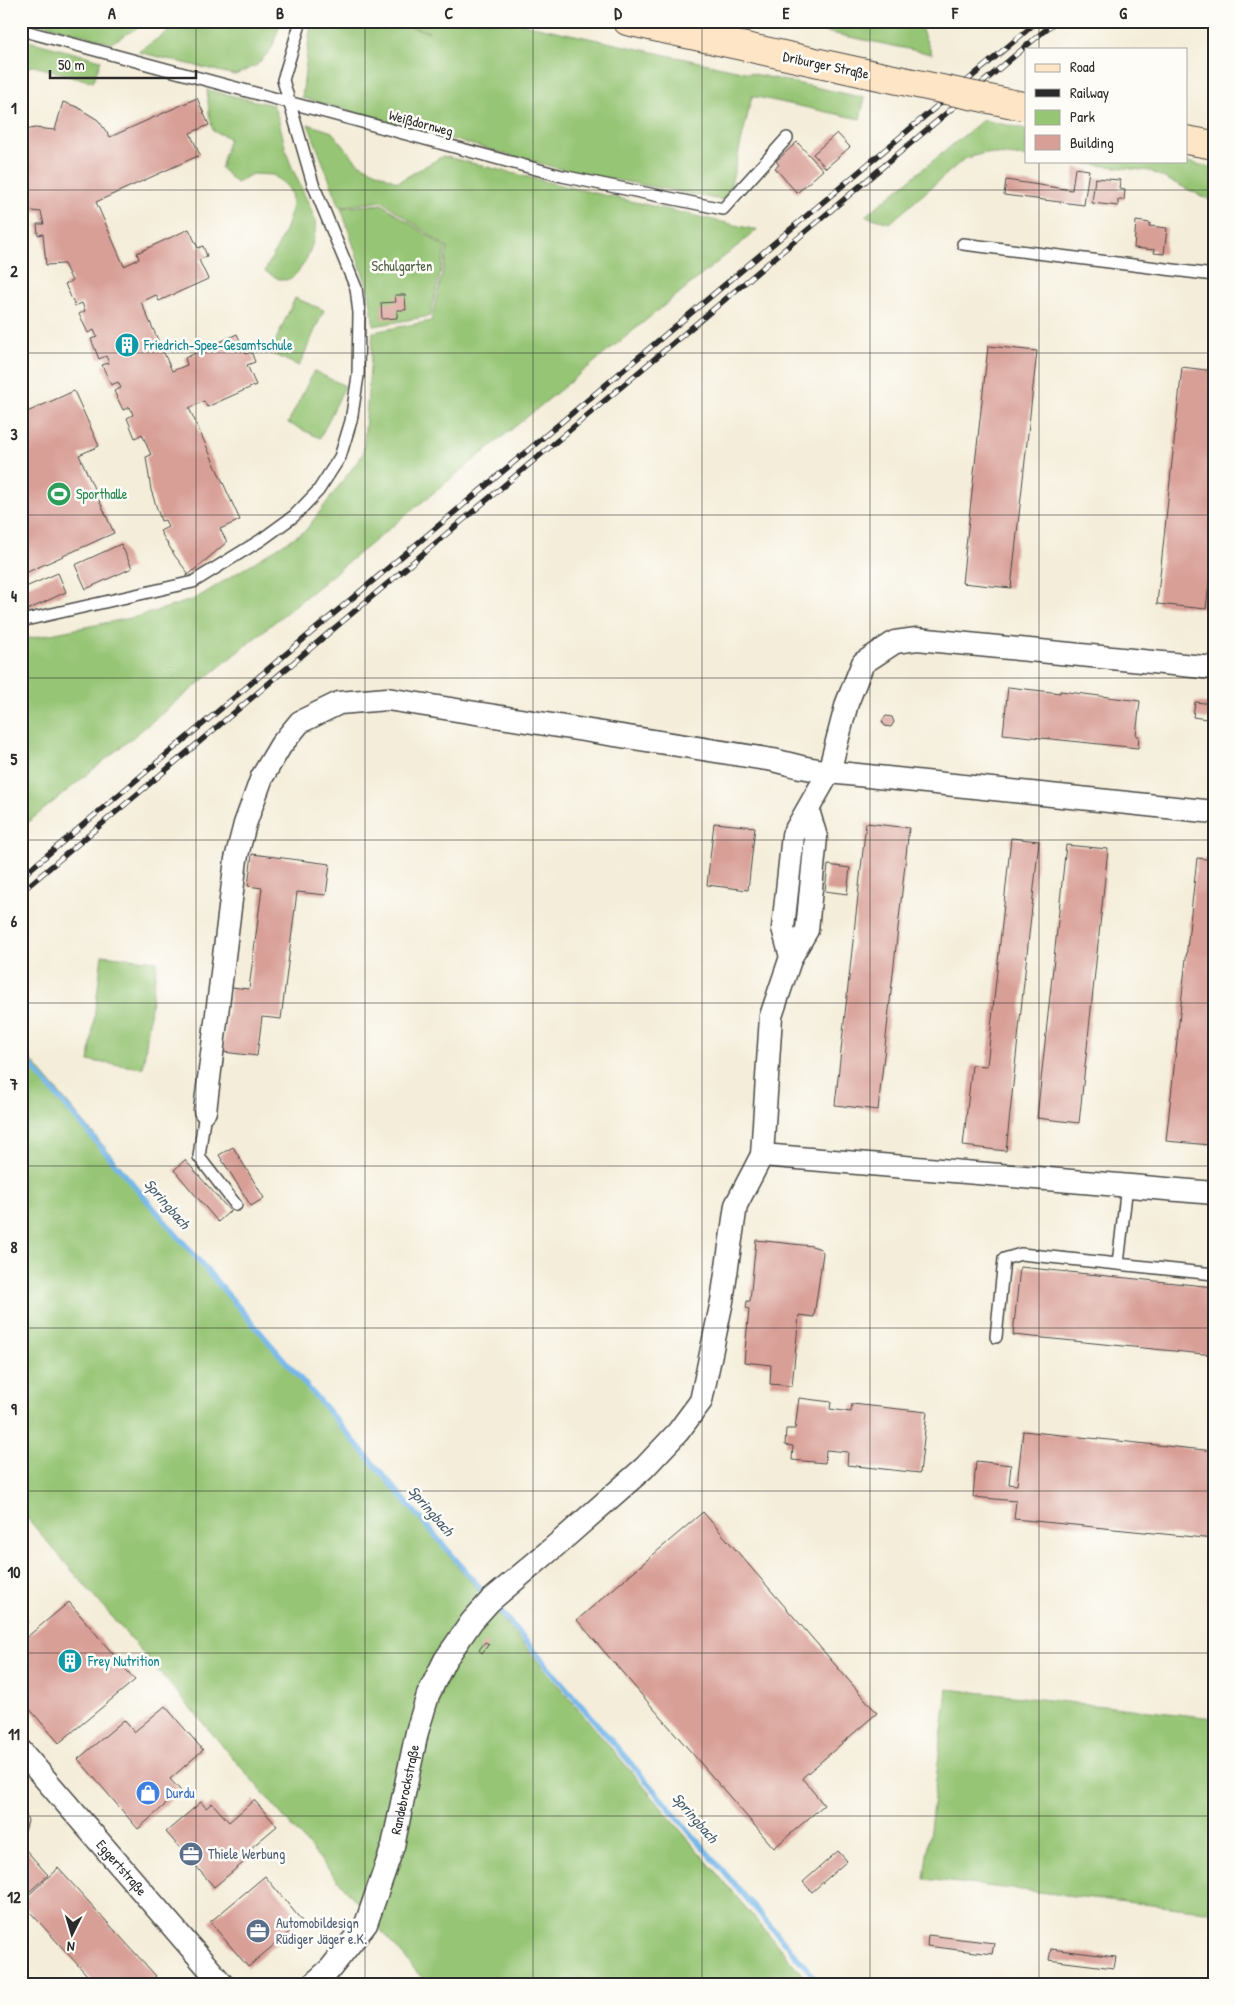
<svg xmlns="http://www.w3.org/2000/svg" width="1235" height="2006" font-family="'Patrick Hand',sans-serif">
<rect width="100%" height="100%" fill="#fdfcf7"/>
<filter id="ink" filterUnits="userSpaceOnUse"><feTurbulence type="fractalNoise" baseFrequency=".02" numOctaves="2"/><feDisplacementMap in="SourceGraphic" scale="10" xChannelSelector="R" yChannelSelector="G"/><feConvolveMatrix kernelMatrix="1 2 1 2 8 2 1 2 1" color-interpolation-filters="sRGB"/></filter>
<filter id="wash" filterUnits="userSpaceOnUse"><feTurbulence type="fractalNoise" baseFrequency=".0096" numOctaves="4" result="noise"/><feDisplacementMap in="SourceGraphic" scale="20" xChannelSelector="R" yChannelSelector="G"/><feGaussianBlur stdDeviation="1.12" result="paint"/><feColorMatrix in="noise" values="0 0 0 0 0 0 0 0 0 0 0 0 0 0 0 0 0 1.4 0 .05"/><feComposite in="paint" operator="in"/></filter>
<g filter="url(#wash)">
<rect width="100%" height="100%" fill="#f4edd9"/>
<path fill="#96c574" stroke="#607850" d="M 33,21 L 149,21 L 111,43 Z
M 183,21 L 281,21 L 272,48 L 257,65 L 235,75 L 138,52 Z
M 311,21 L 387,21 L 429,32 L 392,21 L 510,21 L 865,98 L 860,119 L 752,96 L 730,189 L 722,200 L 564,170 L 302,98 Z
M 773,21 L 918,21 L 932,54 Z
M 21,39 L 101,60 L 93,82 L 34,66 L 21,68 Z
M 207,90 L 273,105 C 281,121 282,139 288,157 C 295,177 309,201 315,220 C 319,236 301,282 283,280 C 277,279 270,274 265,271 C 274,252 299,212 290,191 C 287,185 278,179 273,175 L 252,174 L 236,183 L 221,168 L 229,138 L 213,131 L 209,113 Z
M 983,120 L 1026,129 L 1026,157 L 985,153 L 964,159 L 890,223 L 865,216 Z
M 308,124 L 332,132 L 358,163 L 398,182 L 443,156 L 560,185 L 757,230 L 21,828 L 21,640 L 140,616 L 195,599 L 306,530 L 363,454 L 373,332 L 431,321 L 448,248 L 382,201 L 340,207 Z
M 1063,161 L 1183,161 L 1214,168 L 1214,202 L 1150,171 Z
M 382,204 L 446,248 L 430,316 L 374,326 L 369,292 L 341,208 Z
M 295,298 L 324,310 L 299,366 L 270,353 Z
M 314,371 L 345,386 L 320,438 L 288,423 Z
M 102,955 L 157,961 L 143,1068 L 89,1061 Z
M 21,1048 L 811,1985 L 428,1985 L 21,1511 Z
M 947,1689 L 1214,1718 L 1214,1912 L 924,1879 Z"/>
<g fill="none" stroke-linecap="round" stroke-linejoin="round">
<path stroke="#76b7ea" stroke-width="5.5" d="M 21,1054 L 488,1597
M 494,1604 L 821,1985"/>
</g>
<g id="blocks">
<path fill="#d89f96" d="M 197,98 L 209,125 L 190,133 L 200,155 L 96,202 L 124,266 L 139,259 L 137,253 L 189,229 L 198,248 L 203,246 L 207,256 L 199,260 L 208,279 L 159,301 L 156,295 L 141,302 L 172,371 L 187,365 L 185,358 L 237,334 L 246,354 L 251,351 L 255,362 L 247,365 L 256,385 L 207,407 L 204,401 L 189,408 L 240,520 L 220,529 L 227,542 L 187,576 L 188,573 L 175,556 L 160,531 L 168,527 L 165,520 L 161,521 L 151,490 L 146,457 L 151,455 L 142,434 L 135,438 L 127,418 L 133,415 L 130,407 L 123,410 L 114,391 L 121,388 L 118,382 L 111,385 L 102,365 L 109,363 L 106,356 L 99,359 L 91,339 L 97,337 L 94,330 L 88,333 L 79,314 L 85,311 L 82,303 L 75,306 L 65,284 L 72,281 L 64,264 L 46,265 L 43,234 L 38,235 L 37,224 L 44,224 L 41,212 L 32,211 L 21,206 L 21,131 L 35,128 L 55,130 L 63,102 L 77,107 L 98,120 L 110,137 Z
M 837,133 L 850,147 L 826,168 L 813,154 Z
M 797,142 L 823,170 L 797,193 L 775,168 L 779,165 L 776,161 Z
M 1075,168 L 1089,170 L 1084,205 L 1004,195 L 1006,180 L 1072,190 Z
M 1095,178 L 1120,180 L 1119,189 L 1125,190 L 1124,200 L 1118,200 L 1118,206 L 1092,203 Z
M 1136,221 L 1150,223 L 1149,226 L 1167,228 L 1164,254 L 1154,253 L 1155,250 L 1134,248 Z
M 395,295 L 405,295 L 406,310 L 397,310 L 397,318 L 382,319 L 381,303 L 396,302 Z
M 988,346 L 1037,351 L 1011,588 L 962,583 Z
M 1182,367 L 1214,371 L 1214,539 L 1206,609 L 1157,604 Z
M 74,391 L 99,446 L 79,455 L 114,533 L 21,575 L 21,411 L 23,410 L 25,413 Z
M 121,544 L 132,568 L 86,589 L 75,565 Z
M 58,573 L 66,592 L 21,613 L 21,589 Z
M 1008,687 L 1060,693 L 1060,691 L 1140,701 L 1136,736 L 1139,736 L 1138,748 L 1003,734 Z
M 1195,702 L 1214,704 L 1214,720 L 1193,717 Z
M 886,716 L 892,717 L 894,722 L 891,727 L 885,726 L 882,721 Z
M 714,823 L 755,827 L 748,890 L 707,885 Z
M 866,823 L 909,828 L 878,1110 L 835,1105 Z
M 1011,838 L 1039,841 L 1006,1151 L 963,1146 L 972,1065 L 987,1066 Z
M 1066,845 L 1108,849 L 1079,1123 L 1037,1118 Z
M 252,854 L 330,864 L 326,895 L 297,892 L 281,1019 L 262,1017 L 257,1056 L 223,1052 L 231,987 L 249,989 L 262,888 L 248,886 Z
M 1197,858 L 1214,860 L 1214,1107 L 1210,1145 L 1166,1141 Z
M 828,865 L 850,868 L 847,894 L 825,891 Z
M 233,1147 L 264,1198 L 251,1206 L 219,1155 Z
M 185,1160 L 230,1211 L 218,1222 L 174,1170 Z
M 756,1240 L 812,1246 L 821,1249 L 823,1253 L 814,1317 L 799,1315 L 792,1386 L 770,1384 L 771,1365 L 744,1362 L 749,1309 L 746,1308 L 747,1301 L 750,1301 Z
M 1020,1267 L 1214,1287 L 1214,1355 L 1013,1335 Z
M 799,1398 L 831,1402 L 830,1409 L 851,1412 L 852,1404 L 927,1412 L 920,1473 L 847,1465 L 848,1452 L 826,1450 L 825,1463 L 792,1460 L 793,1446 L 785,1445 L 786,1429 L 795,1429 Z
M 1023,1431 L 1214,1451 L 1214,1539 L 1014,1519 L 1016,1501 L 973,1497 L 976,1461 L 1011,1465 L 1009,1484 L 1017,1485 Z
M 703,1512 L 877,1713 L 802,1778 L 824,1805 L 774,1848 L 577,1620 Z
M 69,1602 L 135,1680 L 59,1743 L 21,1699 L 21,1642 Z
M 21,1613 L 28,1620 L 21,1626 Z
M 485,1642 L 489,1644 L 482,1653 L 479,1650 Z
M 165,1706 L 203,1750 L 170,1779 L 181,1791 L 138,1829 L 78,1759 L 124,1720 L 134,1732 Z
M 254,1800 L 277,1826 L 251,1848 L 255,1853 L 214,1887 L 166,1832 L 201,1802 L 206,1808 L 212,1803 L 229,1822 Z
M 21,1809 L 25,1812 L 28,1821 L 25,1831 L 21,1835 Z
M 25,1849 L 48,1875 L 21,1899 L 21,1852 Z
M 838,1851 L 847,1861 L 812,1892 L 803,1882 Z
M 58,1868 L 156,1976 L 146,1985 L 96,1985 L 21,1902 Z
M 265,1876 L 302,1921 L 248,1967 L 210,1922 Z
M 928,1935 L 994,1943 L 992,1954 L 927,1946 Z
M 1051,1949 L 1116,1957 L 1114,1968 L 1049,1960 Z"/>
</g>
</g>
<g filter="url(#ink)">
<use href="#blocks" fill-opacity="0" stroke="#494845" stroke-width="1"/>
<g fill="none" stroke-linecap="round" stroke-linejoin="round">
<defs>
<path id="service" d="M 21,30 L 562,176 L 723,209 L 787,138
M 963,244 L 1214,275
M 21,621 L 193,582 L 261,540 L 294,516 L 318,491 L 340,457 L 351,421 L 358,376 L 359,313 L 356,288 L 313,184 L 283,80 L 301,21
M 205,1111 L 199,1157 L 236,1205
M 1118,1264 L 1127,1185
M 996,1337 L 1004,1259 L 1021,1254 L 1214,1274"/>
<g id="minor">
<path d="M 791,957 L 807,930 L 816,837 L 808,810"/>
<path d="M 205,1111 L 236,859 L 245,824 L 262,777 L 281,745 L 300,722 L 339,703 L 387,699 L 773,760 L 801,767 L 829,772 L 1214,812"/>
<path d="M 762,1155 L 771,1016 L 791,957 L 783,928 L 793,835 L 829,772 L 847,703 L 863,663 L 895,642 L 917,639 L 1214,668"/>
<path id="s1" d="M 21,1751 L 223,1985"/>
<path id="s2" d="M 312,1985 L 330,1969 L 366,1924 L 393,1846 L 417,1732 L 428,1695 L 445,1660 L 472,1621 L 490,1601 L 561,1541 L 644,1468 L 678,1432 L 701,1401 L 722,1301 L 736,1205 L 762,1155 L 1214,1193"/>
</g>
<path id="secondary" d="M 627,21 L 865,73
M 1186,140 L 1214,145"/>
</defs>
<use href="#service" stroke="#494845" stroke-width="14"/>
<use href="#minor" stroke="#494845" stroke-width="25"/>
<use href="#secondary" stroke="#494845" stroke-width="30"/>
<use href="#service" stroke="#fff" stroke-width="11"/>
<use href="#minor" stroke="#fff" stroke-width="22"/>
<use href="#secondary" stroke="#fde5c5" stroke-width="28"/>
<defs>
<path id="rail" d="M 21,877 L 1038,21
M 21,892 L 1056,21"/>
</defs>
<use href="#rail" stroke="#2b2b2b" stroke-width="5.5"/>
<use href="#rail" stroke="#fdfcf7" stroke-width="4" stroke-dasharray="11" stroke-linecap="butt"/>
<defs>
<path id="secondary-bridge" d="M 865,73 L 1023,106"/>
</defs>
<use href="#secondary-bridge" stroke="#494845" stroke-width="30" stroke-linecap="butt"/>
<use href="#secondary-bridge" stroke="#fde5c5" stroke-width="28"/>
</g>
</g>
<path fill="none" stroke="#2b2b2b" stroke-width="1" stroke-opacity="0.55" d="M 196,21 L 196,1985M 365,21 L 365,1985M 533,21 L 533,1985M 702,21 L 702,1985M 870,21 L 870,1985M 1039,21 L 1039,49M 1039,161 L 1039,1985M 21,190 L 1214,190M 21,353 L 1214,353M 21,515 L 1214,515M 21,678 L 1214,678M 21,840 L 1214,840M 21,1003 L 1214,1003M 21,1166 L 1214,1166M 21,1328 L 1214,1328M 21,1491 L 1214,1491M 21,1653 L 1214,1653M 21,1816 L 1214,1816"/>
<defs>
<symbol id="building-disc" viewBox="-11 -11 22 22"><circle r="9.5" fill="#0f9aa8" stroke="#fdfcf7"/><path d="M-4-6H4V6H1V3H-1V6H-4ZM-2.5-4.3h1.7v1.8h-1.7ZM.8-4.3h1.7v1.8H.8ZM-2.5-1h1.7V.8h-1.7ZM.8-1h1.7V.8H.8Z" fill="#fff"/></symbol>
<symbol id="stadium-disc" viewBox="-11 -11 22 22"><circle r="9.5" fill="#2e9e5b" stroke="#fdfcf7"/><path d="M0-5a6.5 5 0 1 0 0 10a6.5 5 0 1 0 0-10ZM-3.5-1.8h7v3.6h-7Z" fill="#fff"/></symbol>
<symbol id="shop-disc" viewBox="-11 -11 22 22"><circle r="9.5" fill="#3f7fe0" stroke="#fdfcf7"/><path d="M-5-2.5h2.3a2.7 3.5 0 0 1 5.4 0H5L5.5 6h-11ZM-1.5-2.5h3a1.5 2.3 0 0 0-3 0Z" fill="#fff"/></symbol>
<symbol id="office-disc" viewBox="-11 -11 22 22"><circle r="9.5" fill="#5c6f8a" stroke="#fdfcf7"/><path d="M-6-3h4V-5.5h4V-3h4V5H-6ZM-1-4.5V-3h2v-1.5ZM-6 0V1H6V0Z" fill="#fff"/></symbol>
</defs>
<g fill-rule="evenodd">
<use href="#building-disc" x="113" y="331" width="28" height="28"/>
<use href="#stadium-disc" x="45" y="480" width="28" height="28"/>
<use href="#building-disc" x="56" y="1647" width="28" height="28"/>
<use href="#shop-disc" x="134" y="1779" width="28" height="28"/>
<use href="#office-disc" x="177" y="1840" width="28" height="28"/>
<use href="#office-disc" x="244" y="1917" width="28" height="28"/>
</g>
<g text-anchor="middle" stroke-width="5" stroke-linejoin="round" paint-order="stroke">
<g font-size="14" fill="#2b2b2b" stroke="#fdfcf7">
<text transform="translate(826 65) rotate(12)" y="5">Driburger Straße</text>
<text transform="translate(421 123) rotate(15)" y="5">Weißdornweg</text>
<text dy="5" stroke="none"><textPath href="#s2" startOffset="222">Randebrockstraße</textPath></text>
<text dy="5" stroke="none"><textPath href="#s1" startOffset="154">Eggertstraße</textPath></text>
</g>
<g font-size="14" fill="#506145" stroke="#fdfcf7">
<text x="402" y="271">Schulgarten</text>
</g>
<g font-size="14" fill="#0d838f" stroke="#fdfcf7" text-anchor="start">
<text x="144" y="350">Friedrich-Spee-Gesamtschule</text>
<text x="88" y="1666">Frey Nutrition</text>
</g>
<g font-size="14" fill="#27864d" stroke="#fdfcf7" text-anchor="start">
<text x="76" y="499">Sporthalle</text>
</g>
<g font-size="14" fill="#366cbe" stroke="#fdfcf7" text-anchor="start">
<text x="166" y="1798">Durdu</text>
</g>
<g font-size="14" fill="#4e5e75" stroke="#fdfcf7" text-anchor="start">
<text x="208" y="1859">Thiele Werbung</text>
<text x="276" y="1928">Automobildesign<tspan x="276" dy="16">Rüdiger Jäger e.K.</tspan></text>
</g>
<g font-size="15" font-style="italic" fill="#455c6e" stroke="#fdfcf7">
<text transform="translate(167 1204) rotate(49)" y="5">Springbach</text>
<text transform="translate(431 1511) rotate(49)" y="5">Springbach</text>
<text transform="translate(695 1818) rotate(49)" y="5">Springbach</text>
</g>
</g>
<rect width="1235" height="2006" fill="none" stroke="#fdfcf7" stroke-width="55"/>
<rect x="1025" y="48" width="162" height="115" fill="#fdfcf7" stroke="#a9a8a5"/>
<rect x="1035" y="64" width="25" height="8" fill="#fde5c5" stroke="#a9a8a5"/>
<text x="1070" y="72" font-size="15" fill="#2b2b2b">Road</text>
<rect x="1035" y="89" width="25" height="8" fill="#2b2b2b" stroke="#a9a8a5"/>
<text x="1070" y="98" font-size="15" fill="#2b2b2b">Railway</text>
<rect x="1035" y="110" width="25" height="15" fill="#96c574" stroke="#a9a8a5"/>
<text x="1070" y="122" font-size="15" fill="#2b2b2b">Park</text>
<rect x="1035" y="135" width="25" height="15" fill="#d89f96" stroke="#a9a8a5"/>
<text x="1070" y="148" font-size="15" fill="#2b2b2b">Building</text>
<g transform="translate(72 1934) rotate(185)" stroke="#fdfcf7" stroke-width="4" paint-order="stroke">
<path d="M0-4L9 19L0 12L-9 19Z" fill="#2b2b2b"/>
<text y="-8" font-size="14" font-weight="bold" text-anchor="middle" fill="#2b2b2b">N</text>
</g>
<path d="M50 70v8h146v-8" fill="none" stroke="#2b2b2b" stroke-width="2.5"/>
<text x="58" y="70" font-size="15" fill="#2b2b2b" stroke="#fdfcf7" stroke-width="4" paint-order="stroke">50 m</text>
<rect x="28" y="28" width="1180" height="1950" fill="none" stroke="#2b2b2b" stroke-width="2"/>
<g font-size="16" text-anchor="middle" font-weight="bold" fill="#2b2b2b">
<text x="112" y="19">A</text>
<text x="280" y="19">B</text>
<text x="449" y="19">C</text>
<text x="618" y="19">D</text>
<text x="786" y="19">E</text>
<text x="955" y="19">F</text>
<text x="1123" y="19">G</text>
<text x="14" y="114">1</text>
<text x="14" y="277">2</text>
<text x="14" y="440">3</text>
<text x="14" y="602">4</text>
<text x="14" y="765">5</text>
<text x="14" y="927">6</text>
<text x="14" y="1090">7</text>
<text x="14" y="1253">8</text>
<text x="14" y="1415">9</text>
<text x="14" y="1578">10</text>
<text x="14" y="1740">11</text>
<text x="14" y="1903">12</text>
</g>
</svg>
